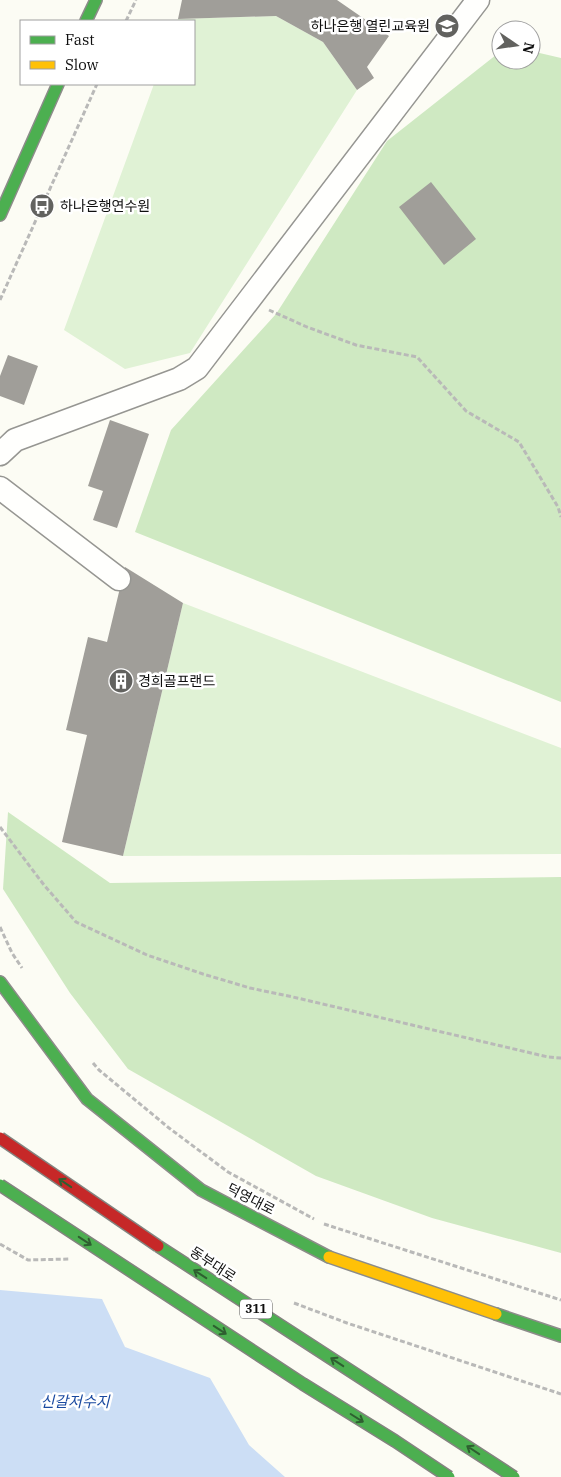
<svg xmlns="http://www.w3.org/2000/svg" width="561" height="1477" font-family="'IBM Plex Serif','Noto Sans KR',serif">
<rect width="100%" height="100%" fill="#fcfcf4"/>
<path fill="#e0f2d5" d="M 276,16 L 323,42 L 357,90 L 190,353 L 125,369 L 64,330 L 154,84 L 194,84 L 194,21 L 177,21 L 178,19 Z
M 183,603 L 561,748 L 561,854 L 123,856 Z"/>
<path fill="#cfe9c2" d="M 501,51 L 501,60 L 531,60 L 531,51 L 561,58 L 561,702 L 135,532 L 171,430 L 276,314 L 387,141 Z
M 8,812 L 110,883 L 561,877 L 561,1253 L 432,1218 L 316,1176 L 128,1069 L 70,993 L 3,889 Z"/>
<path fill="#ccdef5" d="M 0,1290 L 102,1299 L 125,1347 L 210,1378 L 249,1445 L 285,1477 L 0,1477 Z"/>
<path fill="#a09e99" d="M 182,0 L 337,0 L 389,36 L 367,67 L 374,78 L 357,90 L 323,42 L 276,16 L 178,19 Z
M 431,182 L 476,239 L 444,265 L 399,207 Z
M 8,355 L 38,366 L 24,405 L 0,396 L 0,376 Z
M 110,420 L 149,434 L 117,528 L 93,520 L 103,491 L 88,486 Z
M 125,567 L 183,603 L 123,856 L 62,842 L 87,735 L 66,730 L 88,637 L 107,642 Z"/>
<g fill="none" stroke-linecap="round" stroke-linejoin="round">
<defs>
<path id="street" d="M 0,454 L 15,440 L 179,379 L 197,368 L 478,0
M 0,488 L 119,579"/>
<path id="fast" d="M 86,21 L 96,0
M 0,215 L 58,84
M 0,982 L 87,1099 L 201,1190 L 329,1257
M 496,1314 L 561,1336"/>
<path id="slow" d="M 329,1257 L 496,1314"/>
</defs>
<use href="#street" stroke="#969692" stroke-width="25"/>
<use href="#fast" stroke="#8c8c89" stroke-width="14"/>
<use href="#slow" stroke="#8c8c89" stroke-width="14"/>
<path stroke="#b9b9b8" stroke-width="3" stroke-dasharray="5 2.5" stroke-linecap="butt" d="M 126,21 L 136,0
M 0,300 L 97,84
M 269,310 L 307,327 L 356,345 L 417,357 L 466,411 L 519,442 L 558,507 L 561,517
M 0,827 L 44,885 L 76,922 L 147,955 L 203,974 L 250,988 L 293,997 L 548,1057 L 561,1058
M 0,927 L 12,953 L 22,968
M 93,1063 L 99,1070 L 169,1128 L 228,1172 L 314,1219
M 324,1224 L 561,1300
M 0,1244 L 28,1260 L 69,1259
M 294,1303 L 347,1323 L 561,1394"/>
<use href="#street" stroke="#fffffd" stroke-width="22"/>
<use href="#fast" stroke="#4caf50" stroke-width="11"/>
<use href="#slow" stroke="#ffc107" stroke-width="11"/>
<defs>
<path id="fast-bridge" d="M 0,1185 L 303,1384 L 395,1441 L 449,1477
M 158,1246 L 514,1477"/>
<path id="jam-bridge" d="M 0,1138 L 158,1246"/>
</defs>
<use href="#fast-bridge" stroke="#83837f" stroke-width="14" stroke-linecap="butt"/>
<use href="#jam-bridge" stroke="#83837f" stroke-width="14" stroke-linecap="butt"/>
<use href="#fast-bridge" stroke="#4caf50" stroke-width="11"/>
<use href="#jam-bridge" stroke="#c62828" stroke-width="11"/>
</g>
<defs><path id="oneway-shaft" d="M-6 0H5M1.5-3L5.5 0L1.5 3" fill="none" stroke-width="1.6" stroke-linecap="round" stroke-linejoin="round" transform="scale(1.25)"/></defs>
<g stroke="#2e5f30">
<use href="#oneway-shaft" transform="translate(65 1183) rotate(-146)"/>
<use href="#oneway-shaft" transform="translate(85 1241) rotate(33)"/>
<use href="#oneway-shaft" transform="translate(200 1274) rotate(-147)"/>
<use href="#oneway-shaft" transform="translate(220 1330) rotate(33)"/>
<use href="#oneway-shaft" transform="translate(337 1362) rotate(-147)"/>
<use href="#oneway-shaft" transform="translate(357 1418) rotate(32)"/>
<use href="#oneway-shaft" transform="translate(473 1450) rotate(-146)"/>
</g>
<defs>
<symbol id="school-disc" viewBox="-11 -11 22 22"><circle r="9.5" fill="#62625f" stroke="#fff"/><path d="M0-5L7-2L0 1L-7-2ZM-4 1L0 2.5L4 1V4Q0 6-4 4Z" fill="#fff"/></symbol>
<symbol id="bus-disc" viewBox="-11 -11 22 22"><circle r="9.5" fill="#62625f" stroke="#fff"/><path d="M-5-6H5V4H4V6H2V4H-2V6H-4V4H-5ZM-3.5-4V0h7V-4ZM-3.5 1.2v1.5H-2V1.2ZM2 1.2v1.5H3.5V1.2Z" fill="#fff"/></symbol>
<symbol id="building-disc" viewBox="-11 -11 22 22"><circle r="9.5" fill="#62625f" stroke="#fff"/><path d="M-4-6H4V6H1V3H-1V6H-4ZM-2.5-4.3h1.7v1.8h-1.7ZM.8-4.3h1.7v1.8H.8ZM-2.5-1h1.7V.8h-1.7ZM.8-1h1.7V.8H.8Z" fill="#fff"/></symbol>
</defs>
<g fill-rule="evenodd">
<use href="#school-disc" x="433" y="12" width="28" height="28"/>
<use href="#bus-disc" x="28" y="192" width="28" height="28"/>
<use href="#building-disc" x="107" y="667" width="28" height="28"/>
</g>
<g text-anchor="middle" stroke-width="5" stroke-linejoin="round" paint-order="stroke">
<rect fill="#fff" stroke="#575757" stroke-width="1" x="240" y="1299.5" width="32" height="19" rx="4"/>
<g font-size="12" font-weight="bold" fill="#0f0f0f">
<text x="256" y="1313">311</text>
</g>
<g font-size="14" fill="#0f0f0f" stroke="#fff" text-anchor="start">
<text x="430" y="31" text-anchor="end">하나은행 열린교육원</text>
<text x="60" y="211">하나은행연수원</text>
<text x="138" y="686">경희골프랜드</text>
</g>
<g font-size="14" fill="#0f0f0f" stroke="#fff">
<text transform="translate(251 1199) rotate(27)" y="5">덕영대로</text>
<text transform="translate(213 1264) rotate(33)" y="5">동부대로</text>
</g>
<g font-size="15" font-style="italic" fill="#1949a0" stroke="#fff">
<text x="75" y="1407">신갈저수지</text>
</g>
</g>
<rect x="20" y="20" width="175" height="65" fill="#ffffff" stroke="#9f9f9f"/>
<rect x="30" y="36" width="25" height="8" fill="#4caf50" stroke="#9f9f9f"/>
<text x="65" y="45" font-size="15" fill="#0f0f0f">Fast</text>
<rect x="30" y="61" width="25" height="8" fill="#ffc107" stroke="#9f9f9f"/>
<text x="65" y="70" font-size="15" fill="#0f0f0f">Slow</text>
<g transform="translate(516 45) rotate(103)"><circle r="24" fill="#ffffff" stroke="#9f9f9f"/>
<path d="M0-4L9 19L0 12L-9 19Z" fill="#62625f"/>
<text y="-8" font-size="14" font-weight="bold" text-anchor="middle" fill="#0f0f0f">N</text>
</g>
</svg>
